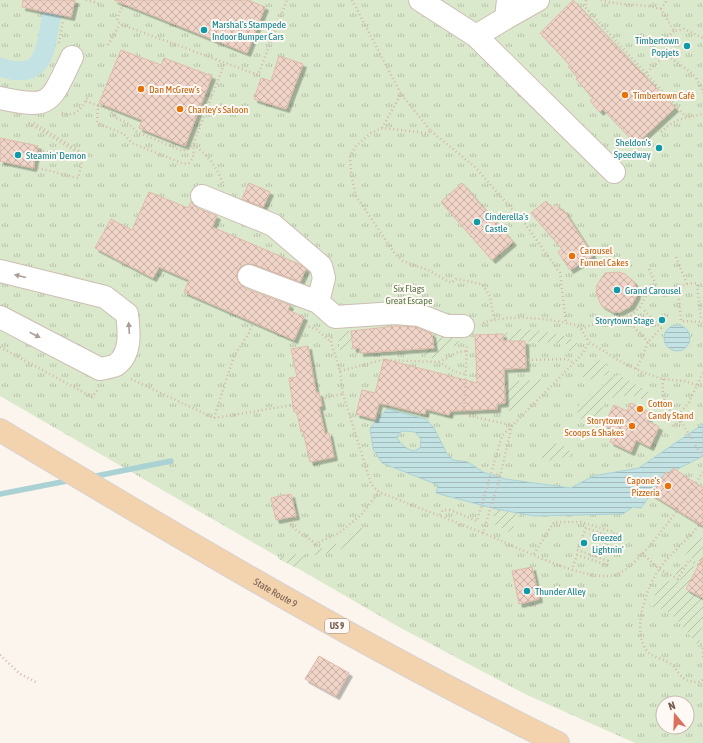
<svg xmlns="http://www.w3.org/2000/svg" width="703" height="743" font-family="'Asap Condensed',sans-serif">
<defs>
<pattern id="park-tufts" width="24" height="20" patternUnits="userSpaceOnUse"><rect width="24" height="20" fill="#dae9cc"/><path d="M3 7l-1-3M5 7V3M7 7l1-3M15 17l-1-3M17 17v-4M19 17l1-3" fill="none" stroke="#b5c0a8"/></pattern>
<pattern id="garden-furrows" width="10" height="10" patternUnits="userSpaceOnUse"><rect width="10" height="10" fill="#dae9cc"/><path d="M-1 1l2-2M0 10L10 0M9 11l2-2" fill="none" stroke="#b5c0a8"/></pattern>
<pattern id="water-rules" width="6" height="5" patternUnits="userSpaceOnUse"><rect width="6" height="5" fill="#c3e2e4"/><path d="M0 2.5h6" fill="none" stroke="#a3babb"/></pattern>
<pattern id="building-cross-hatch" width="8" height="8" patternUnits="userSpaceOnUse"><rect width="8" height="8" fill="#efd4c7"/><path d="M0 0l8 8M0 8l8-8" fill="none" stroke="#c6afa4"/></pattern>
<filter id="shadow"><feDropShadow dx="3.5" dy="3.5" stdDeviation="0" flood-color="#0004"/></filter>
</defs>
<rect width="100%" height="100%" fill="#fbf5ed"/>
<path fill="url(#park-tufts)" fill-rule="evenodd" d="M 0,0 L 703,0 L 703,743 L 635,743 L 527,695 L 399,627 L 0,396 ZM 663,703 L 687,703 L 687,727 L 663,727 Z"/>
<path fill="url(#garden-furrows)" d="M 432,328 L 460,334 L 458,346 L 451,346 L 441,351 L 439,357 L 436,359 L 425,357 L 424,348 L 434,347 Z
M 518,329 C 531,329 571,333 578,344 L 576,351 L 570,352 L 567,348 L 566,344 L 525,341 L 503,342 L 503,334 Z
M 339,331 L 351,331 L 353,349 L 346,349 L 343,354 L 339,348 Z
M 595,360 L 605,361 L 609,368 L 609,373 L 600,378 L 585,380 L 581,373 L 590,362 Z
M 620,375 L 652,394 L 651,401 L 647,402 L 632,395 L 609,398 C 601,406 600,419 592,426 L 588,426 L 577,415 L 579,404 L 612,377 Z
M 547,379 L 517,408 L 514,411 L 505,411 L 505,382 Z
M 559,442 L 571,452 L 571,456 L 547,461 L 540,457 L 542,454 Z
M 496,509 L 520,514 L 513,522 L 515,535 L 494,524 L 493,519 Z
M 363,527 C 352,547 336,554 314,555 L 319,549 L 336,544 Z
M 697,535 L 703,539 L 703,557 L 700,562 L 689,557 L 678,576 L 675,574 Z
M 307,552 L 296,568 L 277,558 Z
M 689,564 L 697,568 L 686,589 L 700,597 L 703,591 L 703,619 L 699,646 C 684,631 674,607 649,606 C 658,595 654,582 671,581 L 672,579 L 679,582 Z"/>
<path fill="url(#water-rules)" stroke="#aad2d5" fill-rule="evenodd" d="M664 338a13 13 0 1 1 26 0a13 13 0 1 1-26 0Z
M 387,409 L 426,419 L 434,428 L 447,454 L 453,460 L 468,462 L 483,472 L 505,479 L 571,488 L 593,476 L 639,468 L 703,424 L 703,456 L 664,476 L 641,508 L 633,507 L 623,514 L 534,516 L 496,509 L 436,493 L 438,485 L 382,463 L 373,449 L 370,428 ZM 405,431 L 415,432 L 421,439 L 420,448 L 414,451 C 406,449 402,445 397,438 L 400,432 Z"/>
<g fill="none" stroke-linecap="round" stroke-linejoin="round">
<path stroke="#aad2d5" stroke-width="5.5" d="M 91,477 L 171,461
M 0,494 L 72,480"/>
<path stroke="#c3e2e4" stroke-width="19" d="M 0,67 C 47,83 45,47 52,13"/>
</g>
<path fill="url(#building-cross-hatch)" stroke="#e0baa9" filter="url(#shadow)" d="M 23,0 L 75,0 L 71,17 L 22,7 Z
M 114,0 L 248,0 L 265,7 L 247,53 Z
M 573,0 L 675,108 L 636,144 L 603,109 L 600,112 L 590,101 L 593,98 L 576,79 L 578,77 L 568,67 L 570,65 L 540,33 Z
M 121,50 L 161,65 L 164,58 L 212,76 L 185,146 L 139,128 L 142,120 L 99,103 Z
M 279,56 L 303,64 L 286,109 L 254,99 L 261,78 L 271,81 Z
M 0,138 L 38,146 L 33,168 L 0,161 Z
M 249,183 L 270,192 L 263,207 L 242,199 Z
M 462,183 L 513,242 L 492,260 L 441,202 Z
M 149,192 L 188,208 L 191,202 L 197,208 L 217,216 L 212,227 L 301,265 L 306,269 L 300,282 L 253,264 L 247,264 L 241,266 L 237,272 L 237,278 L 240,284 L 244,288 L 290,305 L 288,310 L 304,317 L 294,340 L 184,292 L 189,280 L 159,267 L 153,278 L 95,248 L 111,219 L 132,230 Z
M 546,201 L 552,208 L 556,204 L 561,211 L 563,209 L 593,256 L 570,270 L 558,252 L 562,249 L 531,213 Z
M 619,272 L 625,274 L 634,282 L 637,295 L 631,306 L 620,312 L 613,312 L 601,305 L 596,292 L 597,285 L 605,273 Z
M 396,326 L 416,327 L 432,334 L 434,348 L 360,353 L 360,348 L 353,349 L 351,331 Z
M 503,334 L 503,341 L 525,341 L 526,368 L 504,369 L 505,403 L 497,404 L 497,409 L 450,411 L 449,415 L 426,409 L 425,414 L 379,403 L 375,419 L 356,414 L 362,390 L 375,393 L 384,359 L 477,383 L 475,335 Z
M 308,346 L 316,393 L 319,393 L 322,406 L 319,407 L 325,434 L 329,433 L 334,457 L 310,462 L 303,431 L 301,432 L 297,412 L 294,412 L 289,378 L 297,377 L 291,349 Z
M 631,403 L 651,413 L 647,421 L 659,427 L 650,447 L 636,440 L 631,452 L 610,442 L 615,430 L 604,425 L 614,405 L 627,411 Z
M 673,468 L 703,488 L 703,526 L 651,494 L 666,472 L 669,474 Z
M 291,494 L 296,516 L 276,520 L 271,498 Z
M 703,557 L 703,598 L 686,589 Z
M 532,567 L 539,599 L 519,604 L 512,571 Z
M 319,656 L 349,673 L 336,696 L 305,679 Z"/>
<g fill="none" stroke-linecap="round" stroke-linejoin="round">
<defs>
<path id="minor" d="M 420,0 L 476,36 L 506,18
M 508,0 L 506,18 L 538,0
M 476,36 L 614,172
M 0,98 C 53,110 50,102 72,57
M 202,196 L 273,225 L 321,266 L 324,278 L 318,302 L 335,317 L 395,313 L 419,315 L 447,326 L 463,326
M 0,271 L 105,297 L 127,314 C 129,330 132,354 116,365 C 112,367 105,368 100,369 L 0,317
M 249,276 L 318,302"/>
<g id="major">
<path id="s1" d="M 0,430 C 183,540 367,649 558,743"/>
</g>
</defs>
<use href="#minor" stroke="#cdbdb3" stroke-width="24"/>
<use href="#major" stroke="#d9d1ce" stroke-width="24"/>
<path stroke="#d4b7aa" stroke-width="2.5" stroke-dasharray="1 3" stroke-linecap="butt" d="M 86,0 L 101,4
M 124,0 L 117,20 L 120,24 L 258,75 L 287,0
M 352,0 L 401,94
M 586,0 L 585,7 L 686,117
M 601,0 C 620,6 640,3 661,9 L 674,31 L 684,29 L 703,38
M 661,9 L 667,0
M 674,31 C 648,55 685,63 696,78 C 699,83 701,88 703,93
M 59,43 L 63,20
M 108,45 L 120,24
M 644,75 L 667,54
M 86,101 L 110,110 L 116,118 L 129,124 L 137,132 L 183,151 L 193,145 L 225,62
M 98,105 L 97,123 L 124,134 L 132,143 L 184,164 L 189,163 C 194,158 194,153 193,146
M 62,113 C 75,117 81,110 87,98
M 29,123 L 80,154 L 78,159 L 37,150
M 382,128 L 401,94 L 431,131 L 426,133 L 382,128 L 371,133 L 356,146 L 350,156 L 351,174 L 356,196 L 395,254 L 403,261 L 428,270 L 451,283 L 456,279 L 482,284 L 490,296 L 494,319
M 431,131 L 475,167 L 526,225 L 560,273 L 566,323
M 661,132 C 677,117 684,119 703,114
M 193,145 C 207,153 217,168 223,183
M 34,167 L 78,178 L 84,154 L 34,123
M 676,257 L 687,284
M 649,269 L 660,294 L 687,284 L 697,283 L 701,320
M 678,287 L 681,321 L 703,322
M 483,323 C 509,314 548,318 575,325 L 581,329 L 589,342 L 618,360 L 642,372 L 663,379 L 684,381 L 697,385
M 301,324 L 316,329 L 331,342
M 631,324 L 648,342
M 581,329 L 605,320 L 618,320 L 631,315 L 640,307 L 646,296 L 644,288
M 0,347 L 92,397 L 99,388
M 528,360 L 567,359 L 574,363
M 439,362 L 458,352 L 466,351
M 636,369 L 643,356 L 648,342 L 661,328 L 644,310
M 340,371 L 382,360 L 439,362 L 455,372 L 465,374
M 703,373 L 689,402 L 678,416 L 703,458
M 131,379 L 214,418 L 293,405
M 663,379 C 662,396 663,407 678,416
M 343,394 L 371,484 L 379,492 L 483,533 L 500,477 L 512,425 L 469,416 L 464,412 L 467,345
M 321,399 L 343,394 L 340,371 L 331,342 L 332,336
M 214,418 L 234,356 L 249,333 L 253,322
M 672,426 L 681,421
M 440,515 L 443,510 L 450,510 L 477,521 L 502,436 L 574,363 L 583,353 L 589,342
M 296,517 L 291,525 C 297,533 308,536 315,544 L 339,533 L 361,515 L 379,492
M 703,519 C 691,538 672,551 659,569 C 647,587 630,633 648,652 C 653,657 660,658 666,661 C 681,668 676,683 701,682 L 703,679
M 483,533 C 513,545 585,583 615,575 C 639,569 689,494 703,472
M 642,553 L 659,569 L 678,579 L 689,560 L 699,565
M 534,554 L 554,522 L 581,522 L 614,532 L 612,537 L 586,528 L 577,550 L 608,561 L 607,565 L 577,555 L 572,569
M 703,648 L 703,660
M 0,655 L 20,674 L 36,682"/>
<use href="#minor" stroke="#fff" stroke-width="22"/>
<use href="#major" stroke="#f3d3ad" stroke-width="22"/>
</g>
<defs><path id="oneway-solid" d="M-6-.8H1V-3.2L6.5 0L1 3.2V.8H-6Z"/></defs>
<g fill="#ad9d97">
<use href="#oneway-solid" transform="translate(20 276) rotate(-166)"/>
<use href="#oneway-solid" transform="translate(129 328) rotate(-94)"/>
<use href="#oneway-solid" transform="translate(35 335) rotate(27)"/>
</g>
<g fill="#0f9aa8" stroke="#fef9f4" stroke-width="1.5">
<circle cx="204" cy="30" r="4"/>
<circle cx="687" cy="46" r="4"/>
<circle cx="659" cy="148" r="4"/>
<circle cx="18" cy="155" r="4"/>
<circle cx="477" cy="222" r="4"/>
<circle cx="617" cy="290" r="4"/>
<circle cx="662" cy="320" r="4"/>
<circle cx="584" cy="543" r="4"/>
<circle cx="527" cy="591" r="4"/>
</g>
<g fill="#e8710a" stroke="#fef9f4" stroke-width="1.5">
<circle cx="141" cy="89" r="4"/>
<circle cx="625" cy="95" r="4"/>
<circle cx="180" cy="109" r="4"/>
<circle cx="572" cy="256" r="4"/>
<circle cx="640" cy="409" r="4"/>
<circle cx="632" cy="426" r="4"/>
<circle cx="668" cy="486" r="4"/>
</g>
<g text-anchor="middle" stroke-width="4" stroke-linejoin="round" paint-order="stroke">
<rect fill="#fef9f4" stroke="#9f8a82" stroke-width="1" x="325" y="619" width="24" height="14" rx="3"/>
<g font-size="9" font-weight="bold" fill="#765b51">
<text x="337" y="629">US 9</text>
</g>
<g font-size="10" fill="#0d838f" stroke="#fef9f4" text-anchor="start">
<text x="212" y="28">Marshal's Stampede<tspan x="212" dy="12">Indoor Bumper Cars</tspan></text>
<text x="679" y="44" text-anchor="end">Timbertown<tspan x="679" dy="12">Popjets</tspan></text>
<text x="651" y="146" text-anchor="end">Sheldon's<tspan x="651" dy="12">Speedway</tspan></text>
<text x="26" y="159">Steamin' Demon</text>
<text x="485" y="220">Cinderella's<tspan x="485" dy="12">Castle</tspan></text>
<text x="625" y="294">Grand Carousel</text>
<text x="654" y="324" text-anchor="end">Storytown Stage</text>
<text x="592" y="541">Greezed<tspan x="592" dy="12">Lightnin'</tspan></text>
<text x="535" y="595">Thunder Alley</text>
</g>
<g font-size="10" fill="#c56008" stroke="#fef9f4" text-anchor="start">
<text x="149" y="93">Dan McGrew’s</text>
<text x="633" y="99">Timbertown Café</text>
<text x="188" y="113">Charley’s Saloon</text>
<text x="580" y="254">Carousel<tspan x="580" dy="12">Funnel Cakes</tspan></text>
<text x="648" y="407">Cotton<tspan x="648" dy="12">Candy Stand</tspan></text>
<text x="624" y="424" text-anchor="end">Storytown<tspan x="624" dy="12">Scoops &amp; Shakes</tspan></text>
<text x="660" y="484" text-anchor="end">Capone’s<tspan x="660" dy="12">Pizzeria</tspan></text>
</g>
<g font-size="10" fill="#5c7a4a" stroke="#fef9f4">
<text x="409" y="292">Six Flags<tspan x="409" dy="12">Great Escape</tspan></text>
</g>
<g font-size="10" fill="#765b51" stroke="#fef9f4">
<text dy="4" stroke="none"><textPath href="#s1" startOffset="320">State Route 9</textPath></text>
</g>
</g>
<g transform="translate(675 715) rotate(341)"><circle r="19" fill="#fef9f4" stroke="#c8bab3"/>
<path d="M0-3L7 15L0 10L-7 15Z" fill="#da705e"/>
<text y="-6" font-size="11" font-weight="bold" text-anchor="middle" fill="#765b51">N</text>
</g>
</svg>
